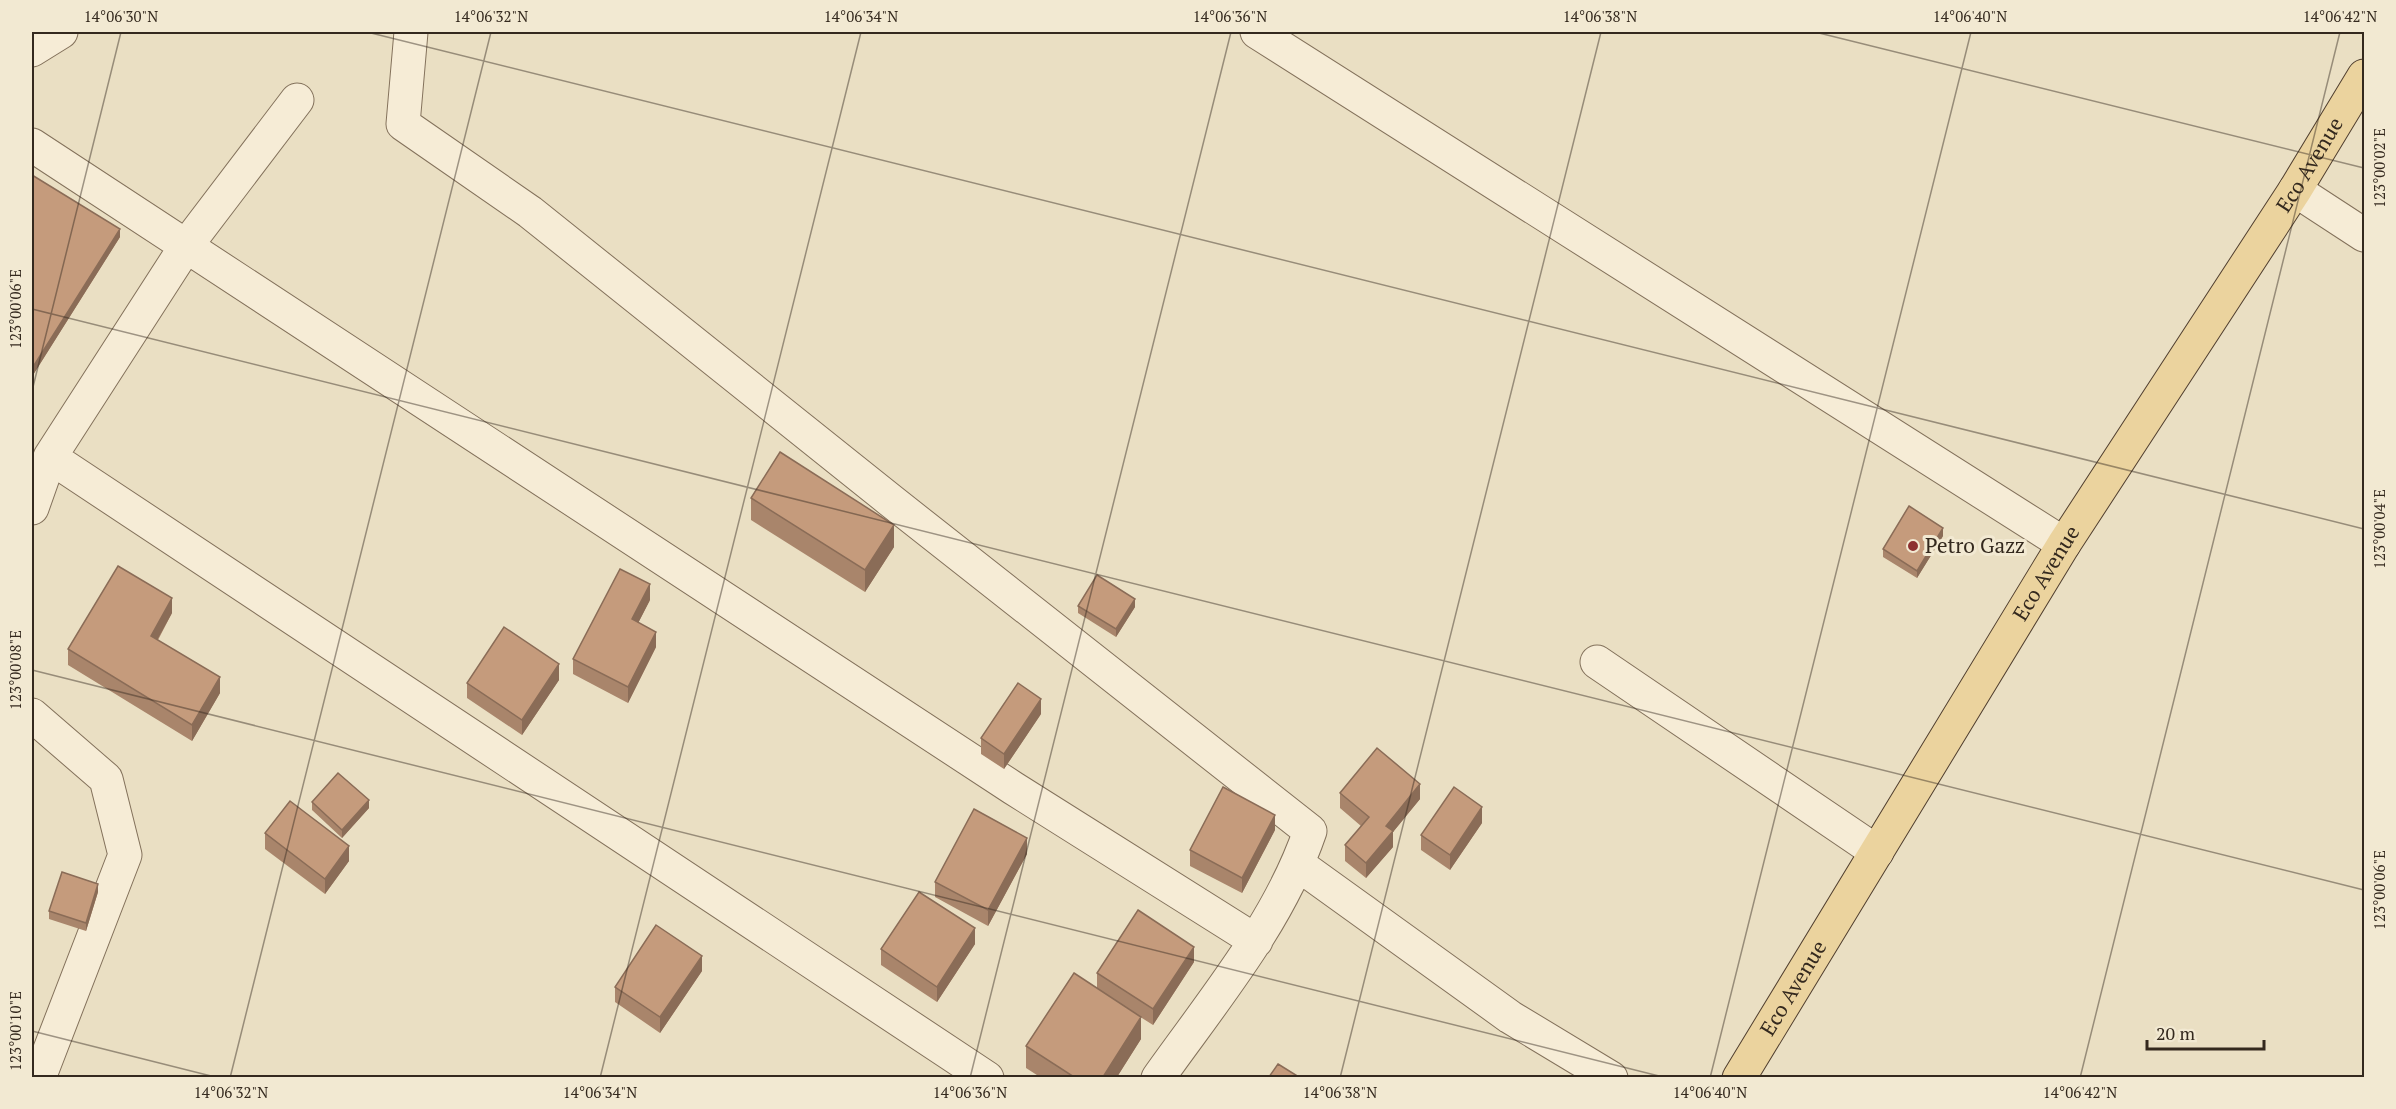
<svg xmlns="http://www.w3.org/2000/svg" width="2396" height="1109" font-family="'PT Serif',serif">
<rect width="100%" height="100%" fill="#eadfc3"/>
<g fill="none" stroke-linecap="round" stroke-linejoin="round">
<defs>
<path id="minor" d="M 411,32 L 403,124 L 530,212 L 890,500 L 1310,831 C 1279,922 1214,999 1158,1078
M 1257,32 L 2064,544
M 32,50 L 61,32
M 32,145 L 1013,788 L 1256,941
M 2295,190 L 2364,235
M 50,457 L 987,1078
M 32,508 L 50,457 L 186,246 L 297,100
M 1597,662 L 1877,852
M 32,715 L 106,779 L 125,855 L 39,1078
M 1299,865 L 1510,1017 L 1611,1078"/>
<g id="major">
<path id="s1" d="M 1739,1078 L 2064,544 L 2295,190 L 2364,76"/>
</g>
</defs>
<use href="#minor" stroke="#83715b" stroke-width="35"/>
<use href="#major" stroke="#513f2f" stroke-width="35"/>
<use href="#minor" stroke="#f6ecd6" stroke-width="33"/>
<use href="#major" stroke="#ebd39e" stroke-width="33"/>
</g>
<path fill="#a9856b" d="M 32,175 L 120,237 L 33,375 L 32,374 Z
M 751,498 L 894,547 L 865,592 L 751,520 Z
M 1943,536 L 1917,578 L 1883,557 L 1883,549 Z
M 650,600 L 638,623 L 656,647 L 628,703 L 573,674 L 573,659 Z
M 1078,606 L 1135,607 L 1116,637 L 1078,613 Z
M 172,613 L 158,640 L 220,693 L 192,741 L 68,665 L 68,649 Z
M 559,680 L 522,735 L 467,698 L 467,683 Z
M 1041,714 L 1004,769 L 981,754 L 981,738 Z
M 1340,793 L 1420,799 L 1393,832 L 1393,847 L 1366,878 L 1345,861 L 1345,845 L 1361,826 L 1340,808 Z
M 312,802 L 369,808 L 342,838 L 312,810 Z
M 1482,823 L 1450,870 L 1421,850 L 1421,835 Z
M 1275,830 L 1242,893 L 1190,866 L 1190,850 Z
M 265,833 L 349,861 L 325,894 L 265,849 Z
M 1027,854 L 988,926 L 935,897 L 935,882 Z
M 98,892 L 86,931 L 49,919 L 49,911 Z
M 975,944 L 937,1002 L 881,965 L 881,949 Z
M 1194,962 L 1153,1025 L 1123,1006 L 1141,1039 L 1117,1077 L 1040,1077 L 1026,1068 L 1026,1046 L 1097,988 L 1097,973 Z
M 702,971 L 660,1033 L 615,1002 L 615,987 Z"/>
<path fill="#8a6c57" d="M 120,229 L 120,237 L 33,375 L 33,367 Z
M 894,525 L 894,547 L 865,592 L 865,570 Z
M 1943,528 L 1943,536 L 1917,578 L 1917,571 Z
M 650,584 L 650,600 L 632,635 L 632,619 Z
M 172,598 L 172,613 L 151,651 L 151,636 Z
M 1135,599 L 1135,607 L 1116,637 L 1116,629 Z
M 656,632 L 656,647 L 628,703 L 628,687 Z
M 559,664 L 559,680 L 522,735 L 522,720 Z
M 220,677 L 220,693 L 192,741 L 192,725 Z
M 1041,699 L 1041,714 L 1004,769 L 1004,754 Z
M 1420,784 L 1420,799 L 1393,832 L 1393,847 L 1366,878 L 1366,863 L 1386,826 Z
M 369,800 L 369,808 L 342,838 L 342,830 Z
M 1482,807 L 1482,823 L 1450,870 L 1450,855 Z
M 1275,815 L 1275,830 L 1242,893 L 1242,878 Z
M 1027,838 L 1027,854 L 988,926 L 988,910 Z
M 349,846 L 349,861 L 325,894 L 325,879 Z
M 98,884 L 98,892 L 86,931 L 86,923 Z
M 975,928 L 975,944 L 937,1002 L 937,987 Z
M 1194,947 L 1194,962 L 1153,1025 L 1153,1009 Z
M 702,956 L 702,971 L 660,1033 L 660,1017 Z
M 1141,1017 L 1141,1039 L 1117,1077 L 1103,1077 Z"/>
<path fill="#c59b7c" stroke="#8a6c57" stroke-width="1.5" d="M 32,175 L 120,229 L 33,367 L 32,366 Z
M 780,452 L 894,525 L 865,570 L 751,498 Z
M 1909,506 L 1943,528 L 1917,571 L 1883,549 Z
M 118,566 L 172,598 L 151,636 L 220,677 L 192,725 L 68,649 Z
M 620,569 L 650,584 L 632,619 L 656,632 L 628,687 L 573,659 Z
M 1097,575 L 1135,599 L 1116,629 L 1078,606 Z
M 504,627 L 559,664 L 522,720 L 467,683 Z
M 1018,683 L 1041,699 L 1004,754 L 981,738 Z
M 1377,748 L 1420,784 L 1386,826 L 1393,831 L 1366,863 L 1345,845 L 1369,817 L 1340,793 Z
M 338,773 L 369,800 L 342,830 L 312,802 Z
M 1223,787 L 1275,815 L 1242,878 L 1190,850 Z
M 1454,787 L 1482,807 L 1450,855 L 1421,835 Z
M 290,801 L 349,846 L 325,879 L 265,833 Z
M 974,809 L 1027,838 L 988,910 L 935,882 Z
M 62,872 L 98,884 L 86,923 L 49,911 Z
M 919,892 L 975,928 L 937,987 L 881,949 Z
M 1138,910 L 1194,947 L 1153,1009 L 1097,973 Z
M 656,925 L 702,956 L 660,1017 L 615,987 Z
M 1074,973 L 1141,1017 L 1103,1077 L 1074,1077 L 1026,1046 Z
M 1278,1064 L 1299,1077 L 1269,1077 Z"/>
<path fill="none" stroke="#34291e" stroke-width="1.5" stroke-opacity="0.45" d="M 367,32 L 2364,529M 1815,32 L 2364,168M 32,309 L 2364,890M 32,391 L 121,32M 32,670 L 1667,1078M 32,1031 L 219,1078M 230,1078 L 491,32M 600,1078 L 861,32M 970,1078 L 1231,32M 1340,1078 L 1601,32M 1710,1078 L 1971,32M 2080,1078 L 2340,32"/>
<circle fill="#8d3030" stroke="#f2e9d2" stroke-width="2" cx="1913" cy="546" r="6"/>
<g text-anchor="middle" stroke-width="6" stroke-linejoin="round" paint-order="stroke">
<g font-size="21" fill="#34291e" stroke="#f2e9d2">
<text dy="7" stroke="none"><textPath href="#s1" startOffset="1077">Eco Avenue</textPath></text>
<text dy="7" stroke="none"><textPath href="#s1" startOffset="591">Eco Avenue</textPath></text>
<text dy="7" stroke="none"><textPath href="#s1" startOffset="105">Eco Avenue</textPath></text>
</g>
<g font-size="21" fill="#34291e" stroke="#f2e9d2" text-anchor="start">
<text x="1925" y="553">Petro Gazz</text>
</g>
</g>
<rect width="2396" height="1109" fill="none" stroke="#f2e9d2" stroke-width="66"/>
<path d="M2147 1040v9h117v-9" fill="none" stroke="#34291e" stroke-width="3"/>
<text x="2156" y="1040" font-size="18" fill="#34291e" stroke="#f2e9d2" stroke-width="4.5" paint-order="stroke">20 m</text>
<rect x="33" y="33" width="2330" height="1043" fill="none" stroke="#34291e" stroke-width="2"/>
<g font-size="15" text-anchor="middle" fill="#34291e">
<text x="121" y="22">14°06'30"N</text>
<text x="491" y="22">14°06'32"N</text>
<text x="861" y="22">14°06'34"N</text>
<text x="1230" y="22">14°06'36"N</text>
<text x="1600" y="22">14°06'38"N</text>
<text x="1970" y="22">14°06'40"N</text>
<text x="2340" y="22">14°06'42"N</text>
<text transform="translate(2380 168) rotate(-90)" y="5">123°00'02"E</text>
<text transform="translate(16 309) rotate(-90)" y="5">123°00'06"E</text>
<text transform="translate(2380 529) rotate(-90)" y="5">123°00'04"E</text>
<text transform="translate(16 670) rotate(-90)" y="5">123°00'08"E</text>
<text transform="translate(2380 890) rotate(-90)" y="5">123°00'06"E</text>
<text transform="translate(16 1031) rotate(-90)" y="5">123°00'10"E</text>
<text x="231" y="1098">14°06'32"N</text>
<text x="600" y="1098">14°06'34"N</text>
<text x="970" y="1098">14°06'36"N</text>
<text x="1340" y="1098">14°06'38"N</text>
<text x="1710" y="1098">14°06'40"N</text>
<text x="2080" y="1098">14°06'42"N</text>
</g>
</svg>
